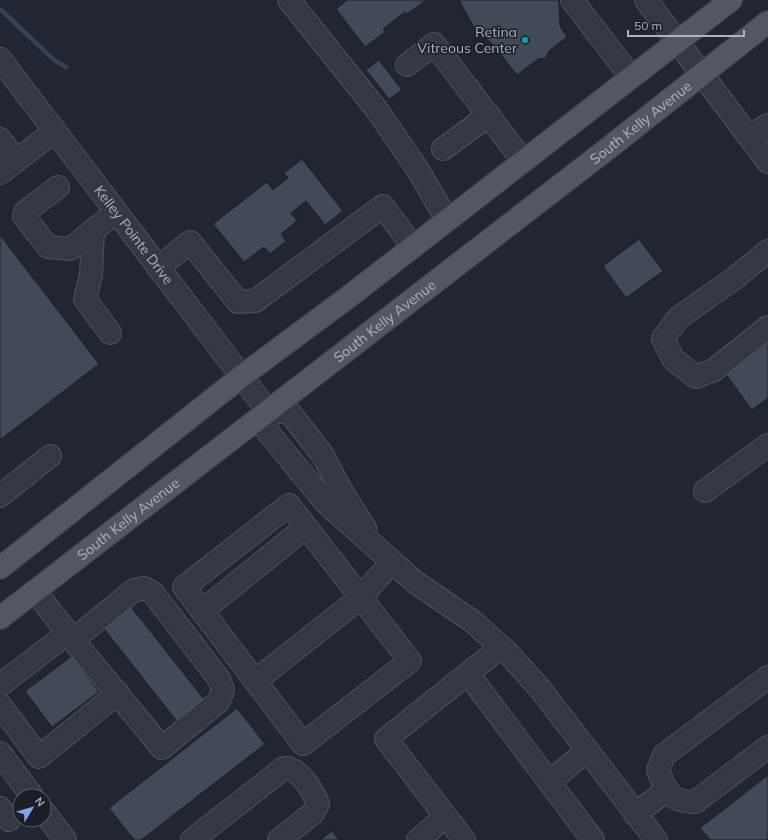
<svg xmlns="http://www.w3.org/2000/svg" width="768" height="840" font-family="Mulish,sans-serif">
<rect width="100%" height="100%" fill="#212632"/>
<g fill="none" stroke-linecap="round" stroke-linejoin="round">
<path stroke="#364058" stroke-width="4.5" d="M 0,9 L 54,60 L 66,67"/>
</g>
<path fill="#424957" stroke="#1b1f29" d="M 347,0 L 426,0 L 407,14 L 405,12 L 383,29 L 385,32 L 365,47 L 336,9 Z
M 459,0 L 559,0 L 560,26 L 567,37 L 549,51 L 546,58 L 538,59 L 517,75 L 492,44 L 473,26 Z
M 379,60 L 402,90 L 389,99 L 366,70 Z
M 302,159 L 343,211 L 325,225 L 306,201 L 291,213 L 297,221 L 281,234 L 286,241 L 270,254 L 264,247 L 244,262 L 213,224 L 267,182 L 273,190 L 288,178 L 284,173 Z
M 0,235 L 99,364 L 0,440 Z
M 639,239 L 663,271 L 626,298 L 603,266 Z
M 768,335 L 768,398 L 752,410 L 725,373 Z
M 128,603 L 207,703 L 179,724 L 101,625 Z
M 72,656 L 99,692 L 52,727 L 25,691 Z
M 237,708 L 265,744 L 141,840 L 134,840 L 109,808 Z
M 768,775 L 768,840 L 710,840 L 700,828 Z
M 332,831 L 339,840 L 320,840 Z"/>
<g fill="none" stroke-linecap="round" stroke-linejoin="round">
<defs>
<g id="minor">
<path d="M 289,0 L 377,110 L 418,170 L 447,220"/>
<path d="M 572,0 L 631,77"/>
<path d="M 646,0 L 768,162"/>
<path id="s1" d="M 0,59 L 267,410"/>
<path d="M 407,65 L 434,44 L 523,161"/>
<path d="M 749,136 L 768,125"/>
<path d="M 0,139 L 16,161"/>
<path d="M 443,149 L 489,115"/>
<path d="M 0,173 L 55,131"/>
<path d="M 58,187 L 25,212 L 24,216 L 48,247 L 70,249 L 115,213"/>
<path d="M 93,230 L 91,275 L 85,299 L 110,333"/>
<path d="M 768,251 L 735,278 L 678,318 L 663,339 L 673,359 L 696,377 L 714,370 L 768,327"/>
<path d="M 158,268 L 190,242 L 238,302 L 255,301 L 383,206 L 413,247"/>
<path d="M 267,410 L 267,431 L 326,503 L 415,582 L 472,621 L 507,652 L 541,690 L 656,840"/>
<path d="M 267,410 L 290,413 L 322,454 L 342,492 L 365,528"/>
<path d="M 705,491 L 768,445"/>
<path d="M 0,496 L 50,456"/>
<path d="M 289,505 L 410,661 L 303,744 L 184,587 Z"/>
<path d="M 35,591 L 73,640 L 162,748 L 219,701 L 223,690 L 219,679 L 153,593 L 144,588 L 134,590 L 73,640"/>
<path d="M 202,611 L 306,527"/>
<path d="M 468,674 L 593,840"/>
<path d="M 768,677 L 664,755 L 658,770 C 666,791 670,802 695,802 L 768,747"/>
<path d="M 255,681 L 360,598 L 392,562"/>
<path d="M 0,685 L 68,633"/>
<path d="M 0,705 L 39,757 L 118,693"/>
<path d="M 0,753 L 32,796"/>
<path d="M 549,782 L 587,751"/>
<path d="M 0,808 L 9,820"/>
<path d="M 44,812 L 65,840"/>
<path d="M 635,814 L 666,791"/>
<path d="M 192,840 L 284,768 C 299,767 313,791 318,804 L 312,814 L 279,840"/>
<path d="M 418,840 L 446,816"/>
<path d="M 464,840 L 386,739 L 501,647"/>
</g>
<g id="major">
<path d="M 0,568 L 242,376 L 351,295 L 731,0"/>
<path id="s2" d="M 0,618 L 606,150 L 768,22"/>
</g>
</defs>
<use href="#minor" stroke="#4e535e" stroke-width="24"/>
<use href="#major" stroke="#3d414c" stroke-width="24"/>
<use href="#minor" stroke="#343843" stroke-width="22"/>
<use href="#major" stroke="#525763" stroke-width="22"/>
</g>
<circle fill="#0f9aa8" stroke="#191e27" stroke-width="1.5" cx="525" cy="40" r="4"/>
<g text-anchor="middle" stroke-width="3" stroke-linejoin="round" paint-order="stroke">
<g font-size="14" fill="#aeb3c0" stroke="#191e27" text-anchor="end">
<text x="517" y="37">Retina<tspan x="517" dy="16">Vitreous Center</tspan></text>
</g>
<g font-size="14" fill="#aeb3c0" stroke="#191e27">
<text dy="5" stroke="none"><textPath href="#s2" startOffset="810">South Kelly Avenue</textPath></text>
<text dy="5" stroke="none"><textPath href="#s1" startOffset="221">Kelley Pointe Drive</textPath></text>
<text dy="5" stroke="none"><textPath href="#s2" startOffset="486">South Kelly Avenue</textPath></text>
<text dy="5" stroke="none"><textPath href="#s2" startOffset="162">South Kelly Avenue</textPath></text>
</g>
</g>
<g transform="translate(32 808) rotate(52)"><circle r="19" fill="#191e27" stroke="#555a64"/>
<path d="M0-3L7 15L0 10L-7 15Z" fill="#89a3ea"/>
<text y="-6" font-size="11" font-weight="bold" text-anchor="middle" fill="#aeb3c0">N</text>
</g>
<path d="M628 30v6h116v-6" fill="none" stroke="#aeb3c0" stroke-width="2"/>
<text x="634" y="30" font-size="12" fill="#aeb3c0" stroke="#191e27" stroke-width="3" paint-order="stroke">50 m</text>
</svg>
